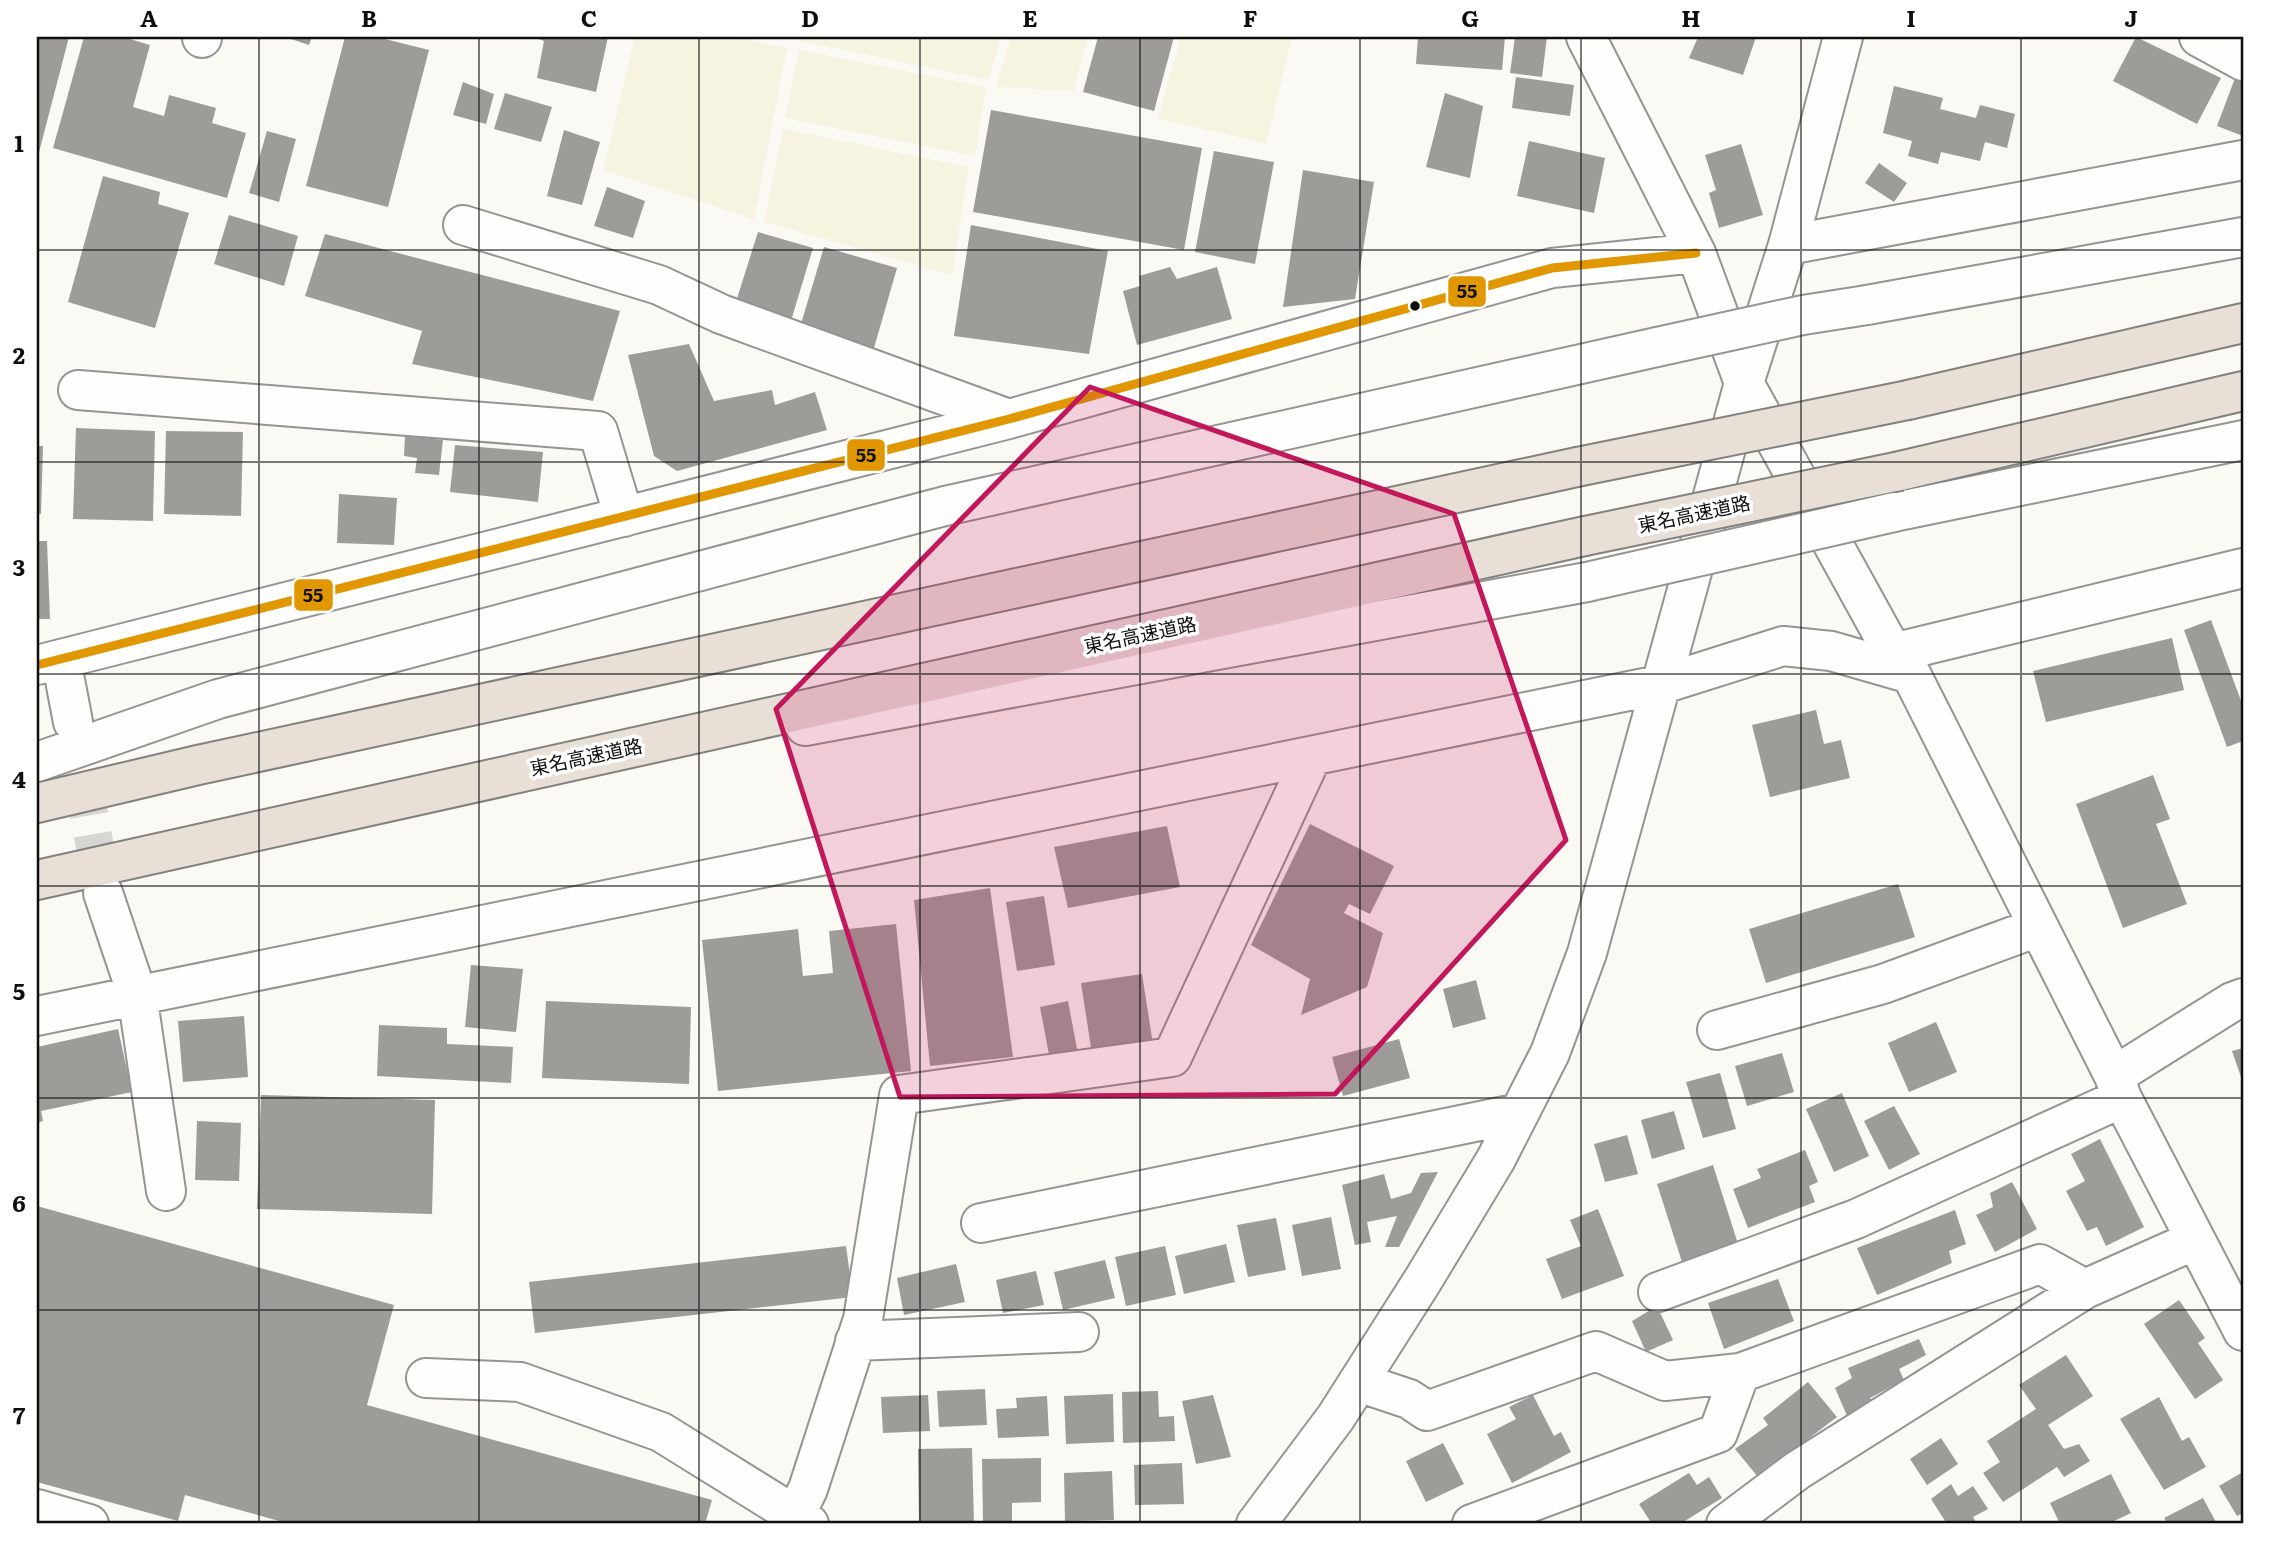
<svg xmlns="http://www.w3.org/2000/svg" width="2280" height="1561" font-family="Literata,'Noto Sans JP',serif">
<rect width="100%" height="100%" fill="#faf9f4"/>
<path fill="#f6f4e1" d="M 635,37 L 733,37 L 787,48 L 754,219 L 603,170 Z
M 801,37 L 1001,37 L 989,80 L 800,41 Z
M 1011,37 L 1088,37 L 1074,91 L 996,87 Z
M 1181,37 L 1292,37 L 1266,144 L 1158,118 Z
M 799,50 L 986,87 L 975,156 L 785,118 Z
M 783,129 L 969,167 L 952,275 L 764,222 Z"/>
<path fill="#9e9c99" d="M 37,37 L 69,37 L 38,156 L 37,156 Z
M 84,37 L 123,37 L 150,45 L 133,107 L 164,116 L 169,95 L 216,108 L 212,123 L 246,133 L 227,198 L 53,148 Z
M 285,37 L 312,37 L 309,45 Z
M 345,37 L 377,37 L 429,50 L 388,207 L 306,186 Z
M 533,37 L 608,37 L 596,92 L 537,78 L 544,41 Z
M 1098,37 L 1174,37 L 1154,111 L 1083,92 Z
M 1418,37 L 1505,37 L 1502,70 L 1416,64 Z
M 1515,37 L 1547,37 L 1542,77 L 1510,73 Z
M 1698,37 L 1756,37 L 1743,75 L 1689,58 Z
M 2136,37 L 2221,78 L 2197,124 L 2113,81 Z
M 1516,77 L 1574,85 L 1570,116 L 1512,108 Z
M 2235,78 L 2243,81 L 2243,136 L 2217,126 Z
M 463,82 L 494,94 L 486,124 L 453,115 Z
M 1894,86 L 1943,98 L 1940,109 L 1976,118 L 1980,105 L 2015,114 L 2007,148 L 1985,142 L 1980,161 L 1941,152 L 1938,164 L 1908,156 L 1912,141 L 1883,133 Z
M 505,93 L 552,107 L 541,142 L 494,129 Z
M 1445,93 L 1483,106 L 1470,178 L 1426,167 Z
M 991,110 L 1202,148 L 1184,250 L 973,212 Z
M 564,130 L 600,142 L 582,205 L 547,196 Z
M 267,131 L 296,139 L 279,202 L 249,193 Z
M 1529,141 L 1605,158 L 1594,213 L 1517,196 Z
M 1741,144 L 1763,215 L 1719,228 L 1709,193 L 1716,190 L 1705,155 Z
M 1214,151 L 1274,162 L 1255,264 L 1195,252 Z
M 1879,163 L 1907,183 L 1894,202 L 1865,183 Z
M 1303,170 L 1374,182 L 1355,299 L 1283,307 Z
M 103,176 L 160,192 L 158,204 L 189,213 L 155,328 L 68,302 Z
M 607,187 L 645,201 L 633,238 L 594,226 Z
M 229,215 L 298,236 L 284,286 L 214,264 Z
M 971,225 L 1108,251 L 1089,354 L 954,336 Z
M 758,232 L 813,248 L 790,324 L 734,308 Z
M 325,234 L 620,311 L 593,401 L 412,364 L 422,331 L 305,296 Z
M 824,247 L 897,268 L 874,348 L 800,327 Z
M 1170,267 L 1177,279 L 1217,267 L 1232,319 L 1137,345 L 1123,291 L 1140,286 L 1139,276 Z
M 689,344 L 714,401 L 772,390 L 775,405 L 815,392 L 827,430 L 677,471 L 654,456 L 628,355 Z
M 76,428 L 155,431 L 153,521 L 73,519 Z
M 166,431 L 243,432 L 241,516 L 164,514 Z
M 405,436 L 443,440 L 439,475 L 415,473 L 417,458 L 404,456 Z
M 455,445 L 543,452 L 538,502 L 450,492 Z
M 37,446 L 43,446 L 41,514 L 37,513 Z
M 339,494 L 397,498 L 394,545 L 337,543 Z
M 37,541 L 47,541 L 50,619 L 37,619 Z
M 2211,620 L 2243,706 L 2243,741 L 2227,747 L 2184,630 Z
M 2172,638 L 2184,690 L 2046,722 L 2033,671 Z
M 1816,710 L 1824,744 L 1841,740 L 1850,778 L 1770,797 L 1752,725 Z
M 2153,775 L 2170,819 L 2156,824 L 2187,904 L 2123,928 L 2076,804 Z
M 1310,824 L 1394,866 L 1370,914 L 1349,904 L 1344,913 L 1383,933 L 1367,987 L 1301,1015 L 1310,979 L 1251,945 Z
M 1167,826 L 1180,887 L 1068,908 L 1054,847 Z
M 1898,884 L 1915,937 L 1766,983 L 1749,929 Z
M 990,888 L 1013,1057 L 930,1066 L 914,900 Z
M 1044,896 L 1055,965 L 1017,971 L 1006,902 Z
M 896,924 L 911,1071 L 718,1091 L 702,940 L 798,929 L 803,976 L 833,973 L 829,931 Z
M 471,965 L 523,969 L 516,1032 L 465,1027 Z
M 1142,974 L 1153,1044 L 1092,1054 L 1081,983 Z
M 1476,980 L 1486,1019 L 1453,1028 L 1443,989 Z
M 546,1001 L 691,1007 L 689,1084 L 542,1078 Z
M 1068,1001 L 1078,1054 L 1050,1060 L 1040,1007 Z
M 244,1016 L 248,1077 L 183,1082 L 178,1021 Z
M 1936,1022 L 1957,1072 L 1909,1092 L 1888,1043 Z
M 379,1025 L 447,1028 L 447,1044 L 513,1047 L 511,1083 L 377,1076 Z
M 118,1029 L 132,1092 L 41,1111 L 43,1121 L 37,1123 L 37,1047 Z
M 1399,1039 L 1410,1078 L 1343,1096 L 1332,1057 Z
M 2243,1048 L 2243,1083 L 2232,1051 Z
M 1782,1053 L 1794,1092 L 1747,1106 L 1735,1066 Z
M 1720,1073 L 1736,1129 L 1703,1138 L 1686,1082 Z
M 1842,1093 L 1869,1156 L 1834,1172 L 1806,1109 Z
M 261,1095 L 435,1100 L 432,1214 L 257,1209 Z
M 1894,1106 L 1920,1154 L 1889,1170 L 1864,1121 Z
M 1674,1111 L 1685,1149 L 1652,1159 L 1641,1120 Z
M 197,1121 L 241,1123 L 239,1181 L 195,1180 Z
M 1627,1135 L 1638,1174 L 1605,1182 L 1594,1144 Z
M 2100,1139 L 2144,1227 L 2106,1246 L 2097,1227 L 2087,1231 L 2066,1191 L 2085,1181 L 2071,1154 Z
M 1805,1150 L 1818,1182 L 1809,1186 L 1815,1202 L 1748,1228 L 1733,1189 L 1761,1178 L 1757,1169 Z
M 1713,1165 L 1738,1244 L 1682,1262 L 1657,1184 Z
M 1438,1172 L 1399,1247 L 1385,1247 L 1397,1216 L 1367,1222 L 1371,1242 L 1355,1245 L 1342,1185 L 1384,1174 L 1391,1199 L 1411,1193 L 1421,1173 Z
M 2012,1182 L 2037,1229 L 1995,1252 L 1976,1215 L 1993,1207 L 1990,1193 Z
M 37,1206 L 394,1305 L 367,1405 L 712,1500 L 705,1524 L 290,1524 L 185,1495 L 178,1521 L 37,1482 Z
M 1598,1209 L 1624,1276 L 1562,1299 L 1546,1259 L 1581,1246 L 1570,1220 Z
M 1955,1210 L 1966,1244 L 1949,1251 L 1952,1263 L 1877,1295 L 1857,1248 Z
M 1331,1217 L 1341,1269 L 1302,1276 L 1292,1225 Z
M 1276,1218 L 1286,1270 L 1248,1277 L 1237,1225 Z
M 1226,1244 L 1235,1282 L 1184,1294 L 1175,1256 Z
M 846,1246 L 853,1297 L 535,1333 L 529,1282 Z
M 1165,1246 L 1176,1295 L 1126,1306 L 1115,1257 Z
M 1105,1260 L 1115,1298 L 1063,1310 L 1054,1272 Z
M 956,1264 L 965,1302 L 904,1315 L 897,1278 Z
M 1036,1271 L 1044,1305 L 1003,1313 L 996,1280 Z
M 1778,1279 L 1794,1321 L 1724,1349 L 1708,1303 Z
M 2179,1300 L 2205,1338 L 2198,1343 L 2223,1380 L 2195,1399 L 2144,1324 Z
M 1657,1306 L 1673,1340 L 1646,1352 L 1632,1321 Z
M 1919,1339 L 1926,1355 L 1899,1369 L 1904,1380 L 1870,1398 L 1874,1407 L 1848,1418 L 1835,1388 L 1852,1378 L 1848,1368 Z
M 2066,1355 L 2093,1396 L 2048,1425 L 2064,1449 L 2079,1444 L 2090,1461 L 2064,1477 L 2057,1467 L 2003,1502 L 1983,1473 L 2000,1462 L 1987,1441 L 2036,1409 L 2019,1385 Z
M 1808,1382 L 1837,1417 L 1758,1477 L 1735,1449 L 1768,1425 L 1763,1418 Z
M 985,1389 L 987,1425 L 939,1427 L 937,1391 Z
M 1158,1391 L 1159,1417 L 1174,1416 L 1175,1441 L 1123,1443 L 1122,1392 Z
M 1113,1394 L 1114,1442 L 1066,1444 L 1064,1396 Z
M 928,1395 L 930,1431 L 883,1433 L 881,1397 Z
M 1213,1395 L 1231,1457 L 1196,1464 L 1182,1401 Z
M 1533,1395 L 1554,1436 L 1561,1432 L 1571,1452 L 1512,1483 L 1487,1434 L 1516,1419 L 1509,1407 Z
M 1047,1396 L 1049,1436 L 998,1438 L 996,1409 L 1017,1408 L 1016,1398 Z
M 2159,1397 L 2182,1441 L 2189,1437 L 2206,1467 L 2164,1490 L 2120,1419 Z
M 1941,1438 L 1958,1464 L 1927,1485 L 1910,1459 Z
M 1443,1443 L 1464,1484 L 1426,1502 L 1406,1461 Z
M 972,1448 L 974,1524 L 919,1524 L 918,1449 Z
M 1041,1458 L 1041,1502 L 1012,1503 L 1012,1524 L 983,1524 L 982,1459 Z
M 1182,1463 L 1184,1504 L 1135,1505 L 1134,1465 Z
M 1112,1471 L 1114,1520 L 1065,1521 L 1064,1473 Z
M 2243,1472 L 2243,1513 L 2237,1516 L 2219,1486 Z
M 1689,1473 L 1697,1485 L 1709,1477 L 1722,1498 L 1680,1524 L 1652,1524 L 1639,1504 Z
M 2111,1474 L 2131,1513 L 2108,1524 L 2060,1524 L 2050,1503 Z
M 1951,1484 L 1958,1496 L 1973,1486 L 1988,1509 L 1973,1517 L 1977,1524 L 1947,1524 L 1931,1499 Z
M 2203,1498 L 2217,1524 L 2168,1524 L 2164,1518 Z"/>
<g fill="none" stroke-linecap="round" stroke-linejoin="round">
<path stroke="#d7d6d2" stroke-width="38" stroke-dasharray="38 19" stroke-linecap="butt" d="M 73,722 L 103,893"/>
<defs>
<path id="minor" d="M 202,37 L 202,38
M 1586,37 L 1696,253 L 1744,383 L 1893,653 L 1911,674 L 2114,1076 L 2122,1098 L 2243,1331
M 2199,37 L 2243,61
M 463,225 L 659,285 L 721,314 L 1009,419
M 1788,245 L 2243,160
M 1867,305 L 2243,237
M 78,390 L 598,431 L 624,517
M 1894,512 L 2243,440
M 1893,653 L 2243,568
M 61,659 L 73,722
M 37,665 L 1009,419 L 1552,268 L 1696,253
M 805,726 L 1587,582
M 37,762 L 218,699 L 945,506 L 1657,347
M 103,893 L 137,994 L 166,1191
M 37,1016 L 1663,684 L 1783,646 L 1831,651 L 1911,674
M 1717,1030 L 1883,984 L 2038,927
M 2114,1076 L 2232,1002 L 2243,998
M 981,1223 L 1519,1113
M 1658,1292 L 1856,1219 L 2122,1098
M 855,1341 L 1079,1332
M 426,1378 L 520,1382 L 661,1432 L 809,1524
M 1358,1382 L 1409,1399 L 1427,1411 L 1596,1351 L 1665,1381 L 1740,1373 L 2040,1264 L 2085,1289 L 2195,1240
M 37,1509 L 89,1524
M 786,1524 L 795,1515 L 808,1489 L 863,1319 L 899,1095 L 1172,1057 L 1312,756
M 1256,1524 L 1336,1417 L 1423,1280 L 1496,1159 L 1550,1053 L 1587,953 L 1744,383 L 1788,245 L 1843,37
M 1472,1524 L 1718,1433 L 1740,1373
M 1726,1524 L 1798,1470 L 2085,1289"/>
<path id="highway" d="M 1908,400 L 2243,323
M 1900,471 L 2243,391
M 37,803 L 198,765 L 1577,467
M 37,880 L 1585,536"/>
</defs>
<use href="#minor" stroke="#949492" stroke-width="42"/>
<use href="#highway" stroke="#82817f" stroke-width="42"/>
<use href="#minor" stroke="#fefefd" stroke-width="38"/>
<use href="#highway" stroke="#e8dfd7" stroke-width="38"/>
<defs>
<path id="minor-bridge" d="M 1657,347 L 1803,315 L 1867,305
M 1587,582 L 1894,512"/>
<path id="highway-bridge" d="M 1577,467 L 1908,400
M 1585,536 L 1900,471"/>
</defs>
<use href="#minor-bridge" stroke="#949492" stroke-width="42" stroke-linecap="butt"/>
<use href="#highway-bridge" stroke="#82817f" stroke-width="42" stroke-linecap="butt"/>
<use href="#minor-bridge" stroke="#fefefd" stroke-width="38"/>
<use href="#highway-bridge" stroke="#e8dfd7" stroke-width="38"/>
<defs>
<path id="bus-1" d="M 37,665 L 1009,419 L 1552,268 L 1696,253"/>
</defs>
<use href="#bus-1" stroke="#fff" stroke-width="14"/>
<use href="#bus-1" stroke="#e09701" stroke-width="9"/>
</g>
<path fill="#c2185b" fill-opacity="0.2" stroke="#c2185b" stroke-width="5" stroke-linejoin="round" d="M 1090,387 L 1454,514 L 1566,840 L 1335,1094 L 900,1097 L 776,709 Z"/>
<path fill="none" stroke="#0e0e0e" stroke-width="2" stroke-opacity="0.55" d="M 259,37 L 259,1524M 479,37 L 479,1524M 699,37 L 699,1524M 920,37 L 920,1524M 1140,37 L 1140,1524M 1360,37 L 1360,1524M 1581,37 L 1581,1524M 1801,37 L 1801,1524M 2021,37 L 2021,1524M 37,250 L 2243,250M 37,462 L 2243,462M 37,674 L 2243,674M 37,886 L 2243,886M 37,1098 L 2243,1098M 37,1310 L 2243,1310"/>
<circle fill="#0e0e0e" stroke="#fff" stroke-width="2.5" cx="1415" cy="306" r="6"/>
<g text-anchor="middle" stroke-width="7" stroke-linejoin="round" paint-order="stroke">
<g font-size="19" fill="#0e0e0e" stroke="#fff">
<text transform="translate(1694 514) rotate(-12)" y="7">東名高速道路</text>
<text transform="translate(1140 635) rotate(-12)" y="7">東名高速道路</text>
<text transform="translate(586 757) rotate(-12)" y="7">東名高速道路</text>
</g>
</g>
<g stroke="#fff" stroke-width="2.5">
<rect x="1447" y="275" width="40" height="33" rx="7" fill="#e09701"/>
<rect x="846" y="438" width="40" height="34" rx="7" fill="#e09701"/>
<rect x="293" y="578" width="41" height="34" rx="7" fill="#e09701"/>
</g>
<g font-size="19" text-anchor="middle" font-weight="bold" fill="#111">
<text x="1467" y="298">55</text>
<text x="866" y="462">55</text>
<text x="313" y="602">55</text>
</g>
<rect width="2280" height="1561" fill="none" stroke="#ffffff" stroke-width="77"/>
<rect x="38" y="38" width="2204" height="1484" fill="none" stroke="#0e0e0e" stroke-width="2.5"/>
<g font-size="23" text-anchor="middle" font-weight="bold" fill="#0e0e0e">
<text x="149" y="27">A</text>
<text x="369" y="27">B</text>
<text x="589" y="27">C</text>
<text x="810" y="27">D</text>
<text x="1030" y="27">E</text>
<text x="1250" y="27">F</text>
<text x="1470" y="27">G</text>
<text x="1691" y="27">H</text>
<text x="1911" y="27">I</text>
<text x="2131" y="27">J</text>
<text x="19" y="152">1</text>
<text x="19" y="364">2</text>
<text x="19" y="576">3</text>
<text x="19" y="788">4</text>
<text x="19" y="1000">5</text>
<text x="19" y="1212">6</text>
<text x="19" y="1424">7</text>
</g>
</svg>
